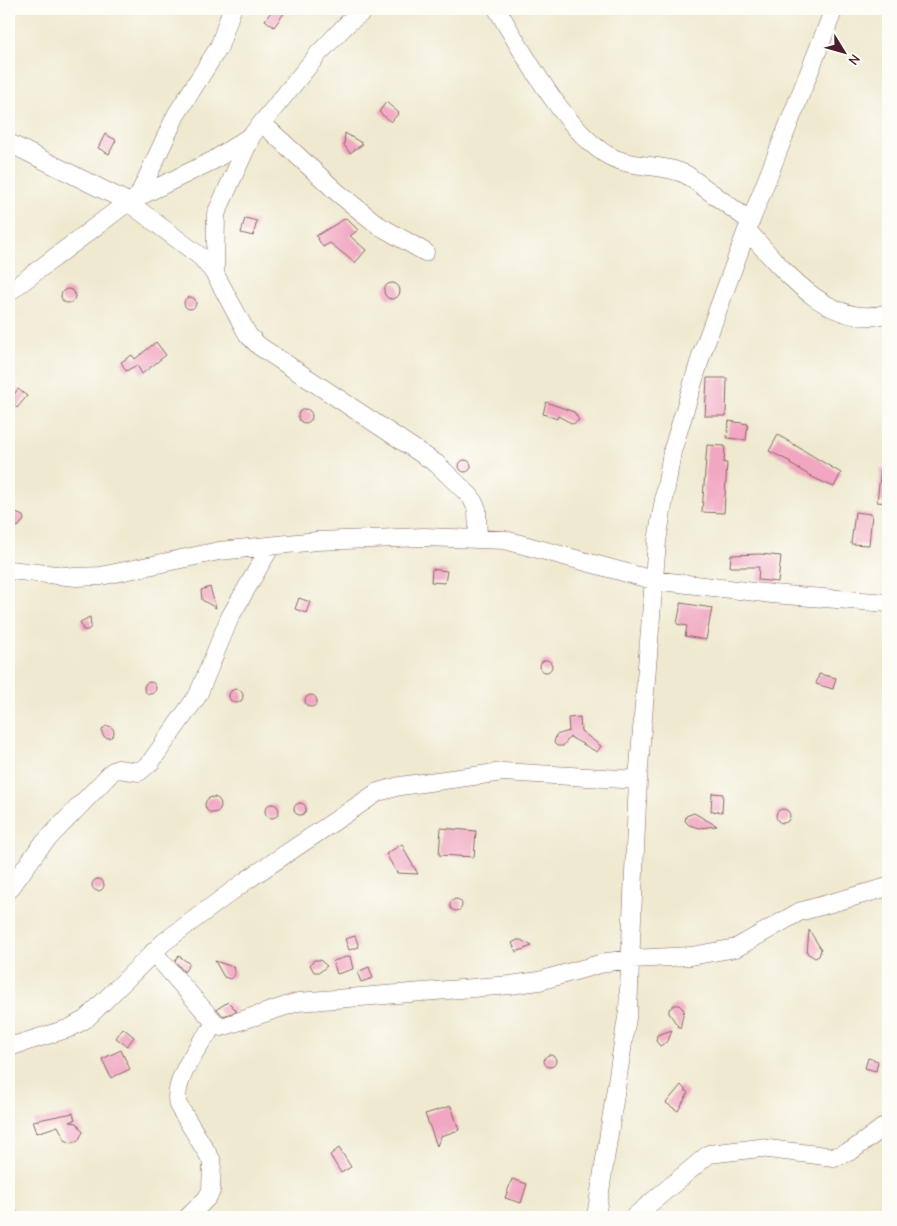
<svg xmlns="http://www.w3.org/2000/svg" width="897" height="1226" font-family="'Comic Neue',sans-serif">
<rect width="100%" height="100%" fill="#fdfcf7"/>
<filter id="ink" filterUnits="userSpaceOnUse"><feTurbulence type="fractalNoise" baseFrequency=".02" numOctaves="2"/><feDisplacementMap in="SourceGraphic" scale="10" xChannelSelector="R" yChannelSelector="G"/><feConvolveMatrix kernelMatrix="1 2 1 2 8 2 1 2 1" color-interpolation-filters="sRGB"/></filter>
<filter id="wash" filterUnits="userSpaceOnUse"><feTurbulence type="fractalNoise" baseFrequency=".0096" numOctaves="4" result="noise"/><feDisplacementMap in="SourceGraphic" scale="20" xChannelSelector="R" yChannelSelector="G"/><feGaussianBlur stdDeviation="1.12" result="paint"/><feColorMatrix in="noise" values="0 0 0 0 0 0 0 0 0 0 0 0 0 0 0 0 0 1.4 0 .05"/><feComposite in="paint" operator="in"/></filter>
<g filter="url(#wash)">
<rect width="100%" height="100%" fill="#efe9cf"/>
<g id="blocks">
<path fill="#f1a6c1" d="M 273,9 L 287,9 L 274,27 L 265,20 Z
M 386,102 L 399,113 L 391,122 L 379,112 Z
M 345,133 L 363,144 L 350,153 L 344,145 Z
M 105,134 L 116,140 L 109,154 L 98,148 Z
M 245,218 L 257,221 L 253,236 L 241,233 Z
M 346,218 L 358,230 L 350,236 L 366,250 L 355,263 L 330,243 L 323,247 L 316,236 Z
M384 291a8 8 0 1 1 16 0a8 8 0 1 1-16 0Z
M61 296a7 7 0 1 1 14 0a7 7 0 1 1-14 0Z
M184 303a6 6 0 1 1 12 0a6 6 0 1 1-12 0Z
M 156,342 L 166,355 L 142,374 L 137,365 L 126,371 L 121,362 L 132,355 L 135,359 Z
M 707,378 L 727,378 L 726,416 L 705,416 Z
M 18,389 L 27,396 L 17,408 L 9,400 Z
M 546,402 L 574,412 L 579,420 L 573,424 L 558,416 L 557,419 L 543,414 Z
M298 416a7 7 0 1 1 14 0a7 7 0 1 1-14 0Z
M 729,421 L 748,424 L 746,440 L 727,438 Z
M 778,435 L 841,473 L 834,487 L 816,479 L 790,464 L 791,462 L 769,451 Z
M 707,445 L 725,446 L 724,463 L 727,463 L 724,513 L 702,512 Z
M459 466a6 6 0 1 1 12 0a6 6 0 1 1-12 0Z
M 881,468 L 888,469 L 888,503 L 877,502 Z
M 855,512 L 872,514 L 869,545 L 851,544 Z
M 16,513 L 23,516 L 24,520 L 18,527 L 12,522 Z
M 760,554 L 781,556 L 778,582 L 758,580 L 759,567 L 730,567 L 731,555 Z
M 432,569 L 447,571 L 445,583 L 431,582 Z
M 210,587 L 216,608 L 202,600 L 201,590 Z
M 299,598 L 310,602 L 306,613 L 295,609 Z
M 681,603 L 712,608 L 706,640 L 685,636 L 687,626 L 677,624 Z
M 90,617 L 91,627 L 88,630 L 83,630 L 80,622 Z
M540 666a6 6 0 1 1 12 0a6 6 0 1 1-12 0Z
M 819,674 L 836,678 L 833,689 L 816,684 Z
M144 688a6 6 0 1 1 12 0a6 6 0 1 1-12 0Z
M229 696a7 7 0 1 1 14 0a7 7 0 1 1-14 0Z
M305 701a6 6 0 1 1 12 0a6 6 0 1 1-12 0Z
M 580,717 L 581,731 L 601,746 L 597,752 L 570,737 L 563,746 L 557,746 L 554,743 L 556,735 L 569,731 L 568,718 Z
M102 732a6 6 0 1 1 12 0a6 6 0 1 1-12 0Z
M 712,793 L 723,794 L 722,812 L 711,811 Z
M205 805a8 8 0 1 1 16 0a8 8 0 1 1-16 0Z
M294 809a6 6 0 1 1 12 0a6 6 0 1 1-12 0Z
M265 811a7 7 0 1 1 14 0a7 7 0 1 1-14 0Z
M776 816a7 7 0 1 1 14 0a7 7 0 1 1-14 0Z
M 694,813 L 717,826 L 699,828 L 689,825 L 685,821 L 686,816 Z
M 441,828 L 476,831 L 474,857 L 439,855 Z
M 402,844 L 407,855 L 418,874 L 397,873 L 386,854 Z
M92 885a6 6 0 1 1 12 0a6 6 0 1 1-12 0Z
M450 905a6 6 0 1 1 12 0a6 6 0 1 1-12 0Z
M 809,930 L 821,949 L 819,956 L 815,958 L 807,953 Z
M 355,936 L 359,947 L 349,950 L 345,939 Z
M 517,940 L 521,940 L 532,946 L 516,952 L 512,943 Z
M 179,956 L 190,964 L 184,972 L 175,961 Z
M 350,956 L 353,969 L 337,974 L 333,961 Z
M 314,960 L 320,960 L 327,966 L 320,972 L 314,972 L 310,965 Z
M 215,961 L 233,967 L 235,972 L 234,976 L 230,979 L 224,977 Z
M 369,967 L 373,978 L 361,982 L 357,972 Z
M 228,1002 L 237,1011 L 223,1016 L 217,1009 Z
M 674,1005 L 679,1005 L 684,1010 L 680,1029 L 669,1013 L 669,1009 Z
M 123,1028 L 134,1037 L 127,1046 L 116,1038 Z
M 672,1030 L 668,1041 L 660,1046 L 656,1041 L 657,1035 Z
M 121,1050 L 130,1069 L 111,1078 L 102,1059 Z
M544 1061a6 6 0 1 1 12 0a6 6 0 1 1-12 0Z
M 868,1058 L 878,1061 L 876,1071 L 865,1068 Z
M 681,1085 L 688,1093 L 678,1111 L 666,1103 Z
M 451,1106 L 459,1130 L 441,1136 L 437,1146 L 425,1114 Z
M 73,1113 L 75,1120 L 70,1122 L 77,1123 L 83,1132 L 78,1141 L 71,1143 L 65,1140 L 58,1126 L 37,1133 L 33,1121 Z
M 339,1148 L 351,1167 L 341,1173 L 330,1155 Z
M 512,1179 L 527,1184 L 521,1203 L 505,1198 Z"/>
</g>
</g>
<g filter="url(#ink)">
<use href="#blocks" fill-opacity="0" stroke="#846664" stroke-width="1"/>
<g fill="none" stroke-linecap="round" stroke-linejoin="round">
<defs>
<path id="street" d="M 497,9 C 522,51 566,132 609,156 C 633,169 663,163 687,175 L 750,221
M 262,123 L 338,193 L 378,225 L 425,252
M 9,143 L 128,202 L 201,257 L 215,274 L 248,335 L 259,346 L 437,464 L 471,497 L 477,509 L 478,539
M 138,197 L 176,115 L 219,47 L 232,9
M 747,230 L 834,9
M 215,274 L 216,214 L 252,135
M 9,292 L 128,202 L 214,160 L 252,135 L 319,53 L 349,22 L 366,9
M 9,570 L 76,577 L 101,576 L 219,551 L 317,541 L 424,537 L 505,540 L 653,580 L 772,594 L 888,603
M 9,890 L 40,847 L 113,771 L 118,769 L 139,772 L 150,763 L 198,695 L 230,617 L 271,546
M 153,952 L 216,1024 L 222,1027 L 298,1002 L 510,985 L 539,981 L 607,962 L 632,959 L 691,956 L 736,948 L 799,912 L 888,887
M 9,1047 L 70,1028 L 86,1019 L 164,942 L 247,880 L 378,792 L 400,786 L 503,772 L 638,780
M 9,1216 L 9,1217
M 188,1217 L 207,1198 L 211,1191 L 212,1161 L 178,1105 C 172,1082 200,1041 216,1024
M 596,1217 L 628,1011 L 638,780 L 657,541 L 672,452 L 702,353 L 747,230 C 781,268 831,332 888,313
M 634,1217 L 709,1154 L 760,1148 L 834,1157 L 851,1151 L 888,1124"/>
</defs>
<use href="#street" stroke="#846664" stroke-width="19"/>
<use href="#street" stroke="#fff" stroke-width="18"/>
</g>
</g>
<rect width="897" height="1226" fill="none" stroke="#fdfcf7" stroke-width="30"/>
<g transform="translate(844 52) rotate(127)" stroke="#fdfcf7" stroke-width="4" paint-order="stroke">
<path d="M0-4L9 19L0 12L-9 19Z" fill="#4a1f2b"/>
<text y="-8" font-size="14" font-weight="bold" text-anchor="middle" fill="#4a1f2b">N</text>
</g>
</svg>
